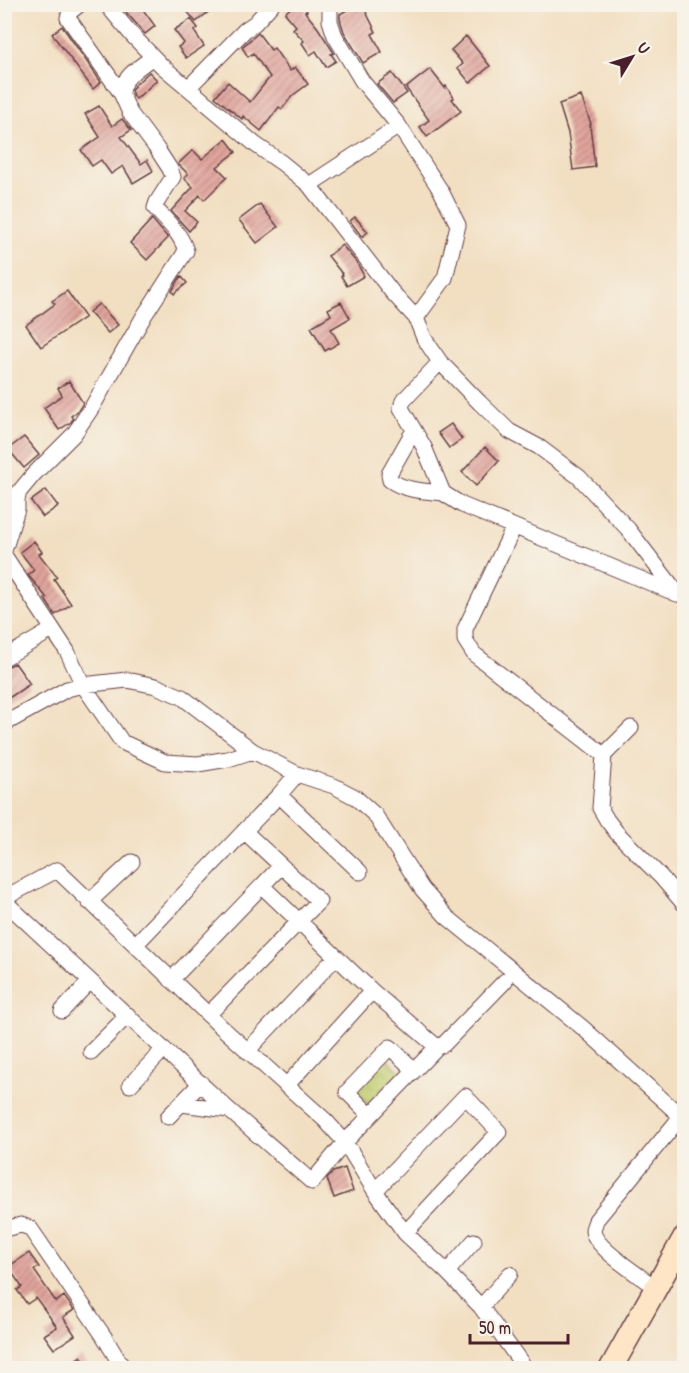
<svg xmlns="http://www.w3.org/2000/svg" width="689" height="1373" font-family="'Patrick Hand',sans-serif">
<defs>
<pattern id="park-crowns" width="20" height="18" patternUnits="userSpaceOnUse" patternTransform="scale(1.5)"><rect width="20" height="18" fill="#becb6d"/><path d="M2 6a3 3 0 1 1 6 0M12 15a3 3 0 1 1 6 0" fill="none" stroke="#a5ae5f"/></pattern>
<pattern id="building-hatch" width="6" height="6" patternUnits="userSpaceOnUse" patternTransform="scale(1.5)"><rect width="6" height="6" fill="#e0a49c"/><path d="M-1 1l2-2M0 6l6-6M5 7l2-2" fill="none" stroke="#b8857f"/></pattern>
</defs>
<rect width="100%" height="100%" fill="#f7f3e8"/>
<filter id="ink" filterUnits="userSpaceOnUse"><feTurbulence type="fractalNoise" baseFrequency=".0167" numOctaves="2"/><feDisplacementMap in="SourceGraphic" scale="12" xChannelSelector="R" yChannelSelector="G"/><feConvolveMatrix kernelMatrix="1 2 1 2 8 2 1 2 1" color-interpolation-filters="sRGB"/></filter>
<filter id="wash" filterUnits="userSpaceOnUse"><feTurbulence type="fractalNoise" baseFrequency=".008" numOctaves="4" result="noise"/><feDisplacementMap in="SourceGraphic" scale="24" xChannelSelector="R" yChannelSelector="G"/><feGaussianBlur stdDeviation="1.35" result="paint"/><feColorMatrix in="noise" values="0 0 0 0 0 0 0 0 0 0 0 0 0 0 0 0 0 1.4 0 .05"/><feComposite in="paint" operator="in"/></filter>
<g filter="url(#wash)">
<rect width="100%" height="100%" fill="#f2dfc2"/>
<path fill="url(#park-crowns)" stroke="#84754c" stroke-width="1.5" d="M 385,1057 L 404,1075 L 372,1107 L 354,1090 Z"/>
<g id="blocks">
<path fill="url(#building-hatch)" d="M 136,4 L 139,4 L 155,26 L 145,34 L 126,12 Z
M 181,4 L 218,4 L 196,22 Z
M 295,4 L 302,4 L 307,11 L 305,12 L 318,28 L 334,53 L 331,54 L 336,61 L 326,67 L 316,51 L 310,55 L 302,43 L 304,41 L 293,29 L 296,26 L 285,13 Z
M 358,4 L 362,4 L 376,32 L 372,34 L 382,52 L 363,63 L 344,32 L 340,19 L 340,14 Z
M 191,19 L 198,28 L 194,31 L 204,46 L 186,58 L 178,47 L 184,43 L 174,30 Z
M 62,26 L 101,82 L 93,89 L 52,34 Z
M 258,33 L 271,50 L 274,48 L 290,71 L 295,67 L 308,84 L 292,96 L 282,109 L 279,107 L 261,131 L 243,116 L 242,119 L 215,97 L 228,82 L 250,102 L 270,77 L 253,53 L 248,57 L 242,47 Z
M 466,36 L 490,66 L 470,83 L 458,68 L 463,64 L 451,50 Z
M 430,69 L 445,88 L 446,86 L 454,98 L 452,99 L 461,111 L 427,137 L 420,127 L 429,120 L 406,88 Z
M 149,72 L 157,80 L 136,99 L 133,96 L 131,90 L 136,84 Z
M 392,73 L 407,93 L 393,103 L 377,84 Z
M 581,96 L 591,124 L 590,125 L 595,167 L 573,170 L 568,133 L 559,104 Z
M 99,106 L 112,126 L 122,119 L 131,130 L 121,137 L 141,164 L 147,160 L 153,171 L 133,183 L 123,166 L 111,174 L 101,160 L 92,166 L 81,150 L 100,137 L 85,114 Z
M 226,139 L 236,152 L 217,167 L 227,177 L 204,200 L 200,195 L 185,211 L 197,222 L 189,231 L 171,211 L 193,187 L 184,178 L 188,174 L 178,164 L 193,150 L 202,159 Z
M 260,204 L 278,227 L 257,243 L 239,220 Z
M 355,217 L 368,232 L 362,237 L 350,221 Z
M 152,219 L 168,238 L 147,260 L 130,243 Z
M 342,245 L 357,263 L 364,276 L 347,286 L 341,276 L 343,275 L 328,256 Z
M 181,276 L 187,283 L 174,294 L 172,291 Z
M 67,291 L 85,317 L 41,347 L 26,325 L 55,304 L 52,301 Z
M 341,302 L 350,318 L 331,329 L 339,343 L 325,351 L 311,327 L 331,315 L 328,309 Z
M 99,304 L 118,325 L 108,333 L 89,312 Z
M 69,381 L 83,403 L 78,411 L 71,416 L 73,419 L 71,422 L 59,430 L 44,408 L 62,395 L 58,388 Z
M 451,424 L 462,439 L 449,448 L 438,433 Z
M 24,437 L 39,455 L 24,468 L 8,449 Z
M 485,447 L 499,461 L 476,486 L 462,472 Z
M 46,490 L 58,506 L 43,517 L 31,501 Z
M 34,541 L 42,552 L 39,554 L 57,577 L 54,579 L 71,604 L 55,615 L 45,599 L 47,598 L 28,575 L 34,570 L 20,552 Z
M 15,663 L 30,684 L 4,701 L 4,668 Z
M 345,1168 L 353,1191 L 334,1198 L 327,1179 L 333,1172 Z
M 29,1253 L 39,1267 L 34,1270 L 56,1302 L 64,1296 L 74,1310 L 63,1317 L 75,1335 L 54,1349 L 44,1335 L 57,1327 L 36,1298 L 27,1304 L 17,1290 L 22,1287 L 8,1267 Z
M 81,1356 L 89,1368 L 63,1368 Z"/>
</g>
</g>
<g filter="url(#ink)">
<use href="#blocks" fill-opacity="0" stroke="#633c42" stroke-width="1.5"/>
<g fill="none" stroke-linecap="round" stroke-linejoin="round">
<defs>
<path id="street" d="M 106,4 L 132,35 L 162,66 L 256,145 L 282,163 L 309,185 L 392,292 L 416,318 L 424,338 L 440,362 L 480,403 L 509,431 L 539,447 L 579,477 L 628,529 L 678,594 L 684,596
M 330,4 L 330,21 L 335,36 L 362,81 L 399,126 L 441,191 L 458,225 L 445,278 L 416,318
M 188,88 L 245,30 L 255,23 L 272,4
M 121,93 C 122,77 141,66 153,57
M 309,185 L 399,126
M 440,362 L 403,401 L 401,408 L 424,447 L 443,493 L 462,505 L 677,594
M 414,430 L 389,474 L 390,480 C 405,491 425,491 443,493
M 514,527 L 465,629 L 465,640 L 474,654 L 604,755
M 4,551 L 17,509 L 17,500 L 19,492 L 34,474 L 74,434 L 91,409 L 144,316 L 186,251 C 181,234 167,221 155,208 L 157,202 L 173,177 L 170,169 L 157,149 L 130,113 L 121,93 L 68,18 L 70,12 L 80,4
M 4,555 L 67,651 L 83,685 L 122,742 L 165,762 L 198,764 L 228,759 L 253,751 L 297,774 L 334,786 L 355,797 L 375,815 L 422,889 L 447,917 L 583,1028 L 684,1119
M 4,658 L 52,630
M 4,724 L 67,689 L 83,685 L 127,680 L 156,686 L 182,697 L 253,751
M 631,728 L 604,755 L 600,808 L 607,820 L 617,833 L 661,877 L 684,904
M 279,795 L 360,872
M 4,898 L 57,870 L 219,1025 L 325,1120 L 345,1142 L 375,1191 L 405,1233 L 447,1272 L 481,1307 L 525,1368
M 4,901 L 229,1110 L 312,1182 L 345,1142 L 437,1047 L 372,991 L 262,886
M 89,902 L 132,862
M 135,945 L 279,795 L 297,774
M 171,980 L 281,866
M 62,1011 L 90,981
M 208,1015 L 319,901 L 244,831
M 437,1047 L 444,1044 L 505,981
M 247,1051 L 336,957
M 91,1052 L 128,1015
M 130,1085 L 164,1049
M 286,1086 L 372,991
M 181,1104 L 229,1110
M 370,1115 L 347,1092 L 390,1047 L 414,1070
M 168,1117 L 201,1083
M 375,1191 L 465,1096 L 499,1132 L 405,1233
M 4,1229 L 21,1225 L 30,1228 L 103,1335 L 123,1368
M 447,1272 L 474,1241
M 656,1288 C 643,1278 593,1247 593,1230 C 593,1228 596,1222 596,1220 L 684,1113
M 481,1307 L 510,1274"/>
<path id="secondary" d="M 611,1368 L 684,1238"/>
</defs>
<use href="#street" stroke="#633c42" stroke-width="17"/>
<use href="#secondary" stroke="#633c42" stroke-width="25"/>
<use href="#street" stroke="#fff" stroke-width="15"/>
<use href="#secondary" stroke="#fee5c5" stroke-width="22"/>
</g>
</g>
<rect width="689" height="1373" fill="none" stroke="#f7f3e8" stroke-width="24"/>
<g transform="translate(632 57) rotate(52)" stroke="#f7f3e8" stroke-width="4.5" paint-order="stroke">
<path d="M0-4.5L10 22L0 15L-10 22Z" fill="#4a1f2b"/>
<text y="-9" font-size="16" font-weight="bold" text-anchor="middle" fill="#4a1f2b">U</text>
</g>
<path d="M470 1334v9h98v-9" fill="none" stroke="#4a1f2b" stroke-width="3"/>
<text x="479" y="1334" font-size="18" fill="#4a1f2b" stroke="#f7f3e8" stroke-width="4.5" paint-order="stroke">50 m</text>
</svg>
